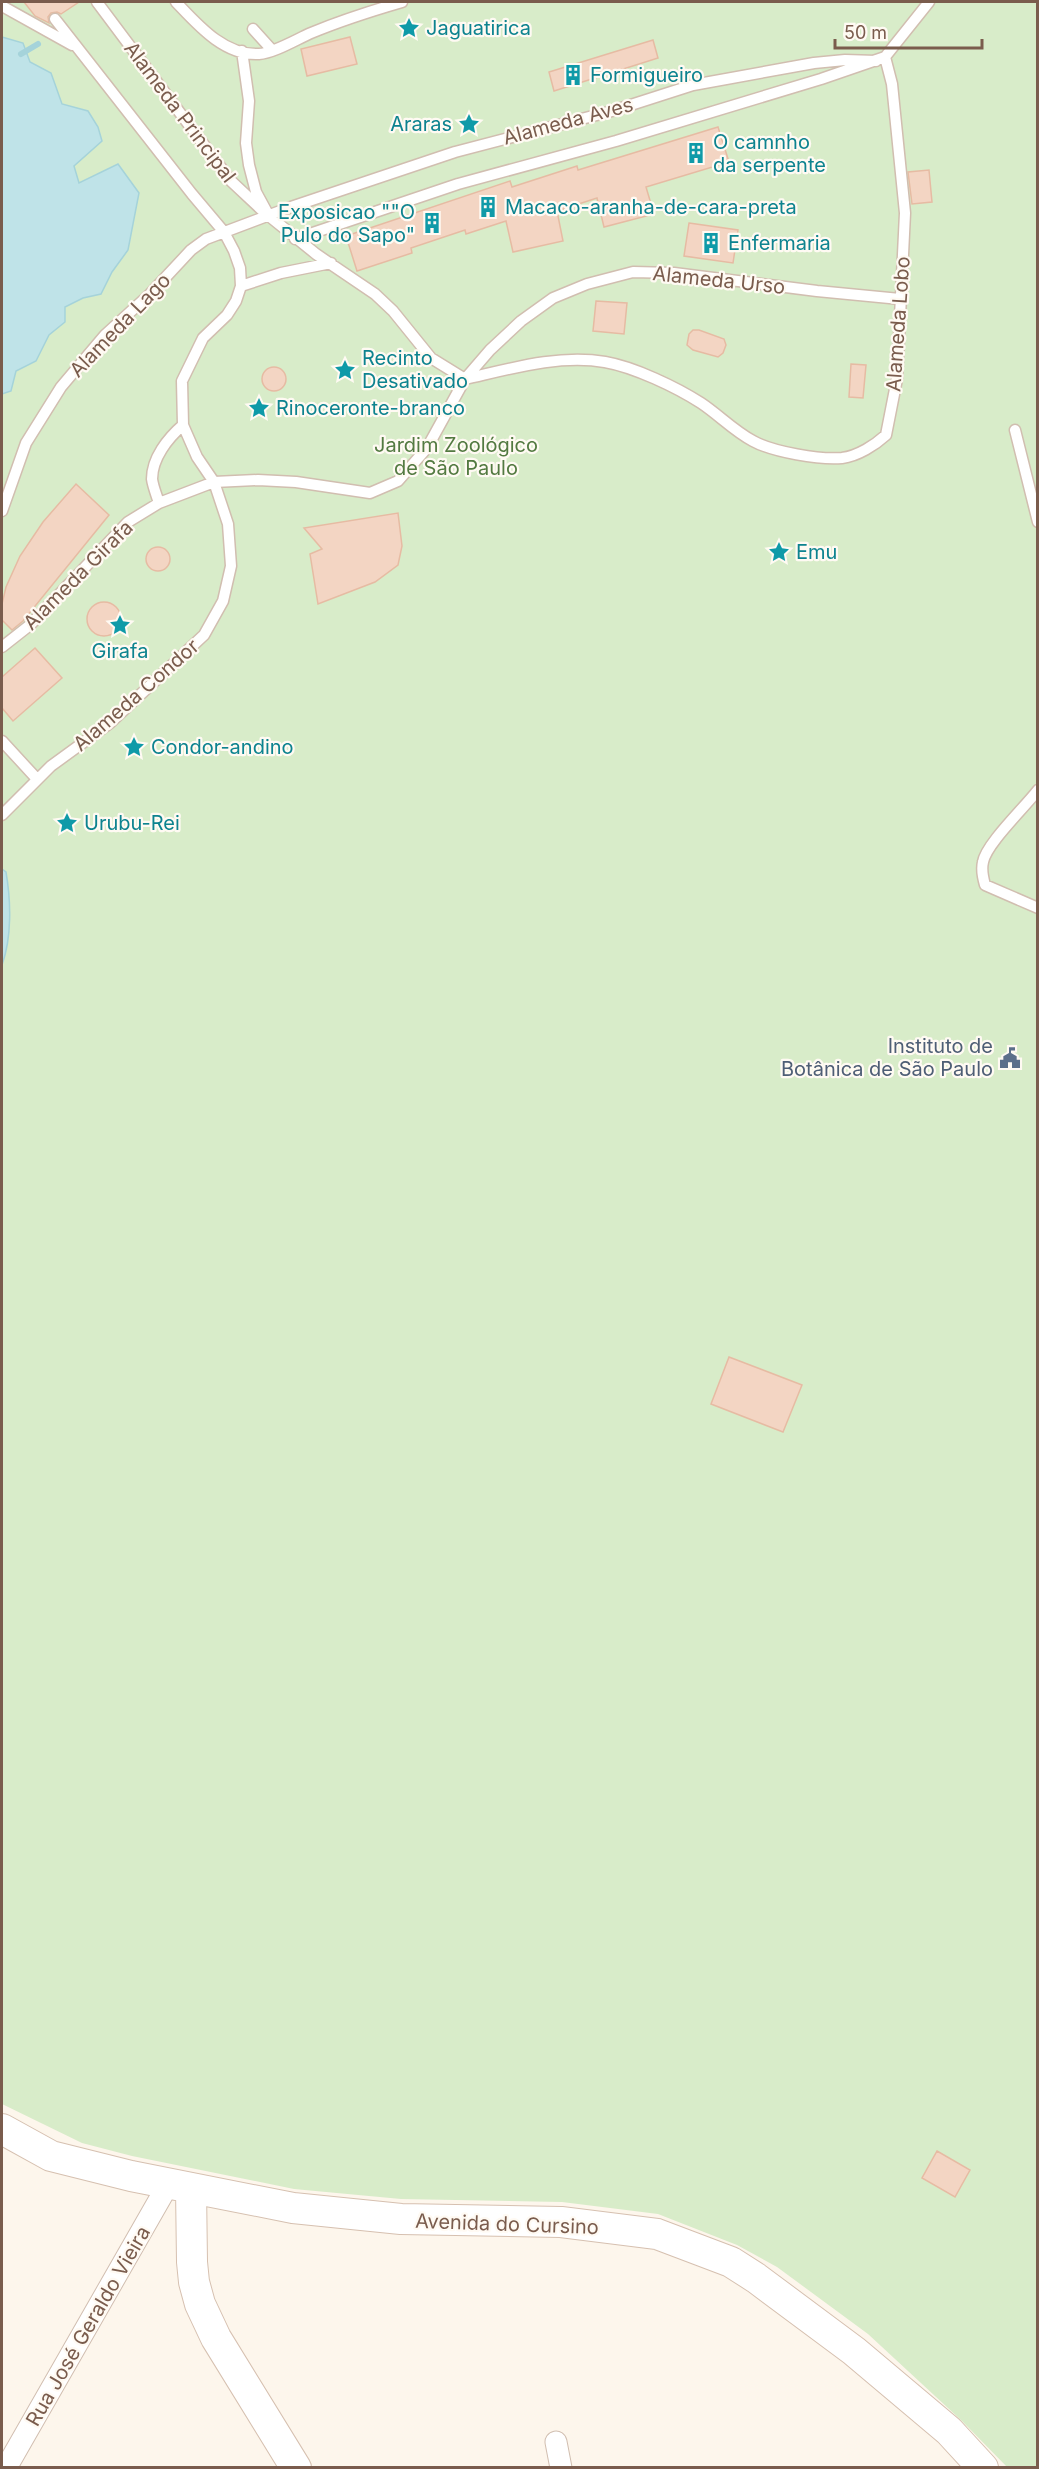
<svg xmlns="http://www.w3.org/2000/svg" width="1039" height="2469" font-family="Inter,sans-serif">
<rect width="100%" height="100%" fill="#fdf6ec"/>
<path fill="#d8ecc9" d="M 2,2 L 1037,2 L 1037,2467 L 1007,2467 L 962,2421 L 868,2334 L 777,2267 L 737,2245 L 658,2214 L 562,2202 L 401,2199 L 294,2189 L 132,2156 L 82,2143 L 2,2104 Z"/>
<path fill="#bfe3e8" stroke="#a5d3da" stroke-width="1.5" d="M 2,37 L 23,43 L 30,62 L 51,73 L 62,104 L 88,111 L 98,127 L 102,141 L 74,166 L 79,183 L 118,164 L 139,193 L 128,250 L 112,272 L 101,294 L 83,298 L 65,307 L 65,322 L 49,335 L 36,361 L 16,371 L 11,391 L 2,394 Z
M 2,869 L 6,872 C 11,901 12,937 2,965 Z"/>
<g fill="none" stroke-linecap="round" stroke-linejoin="round">
<path stroke="#a5d3da" stroke-width="6" d="M 21,54 L 38,44"/>
</g>
<path fill="#f3d5c3" stroke="#e6bba3" stroke-width="1.5" d="M 24,2 L 79,2 L 61,14 L 57,12 L 51,13 L 48,17 L 49,23 L 35,16 Z
M 350,37 L 357,64 L 307,76 L 301,49 Z
M 653,40 L 658,58 L 554,91 L 549,72 Z
M 718,127 L 729,162 L 646,187 L 654,214 L 604,227 L 597,198 L 557,211 L 563,241 L 513,252 L 506,221 L 466,234 L 465,230 L 411,248 L 412,253 L 357,271 L 346,236 L 510,181 L 512,187 L 577,166 L 578,170 Z
M 929,170 L 932,202 L 912,204 L 908,172 Z
M 689,223 L 738,230 L 733,263 L 684,256 Z
M 596,301 L 627,303 L 624,334 L 593,331 Z
M 693,330 L 699,330 L 724,339 L 726,345 L 723,353 L 718,357 L 693,350 L 687,345 L 689,334 Z
M 851,364 L 866,365 L 863,398 L 849,397 Z
M262 379a12 12 0 1 1 24 0a12 12 0 1 1-24 0Z
M 76,484 L 109,515 L 23,621 L 12,630 L 2,620 L 2,604 L 6,587 L 20,556 L 43,522 Z
M 398,513 L 402,546 L 398,565 L 375,582 L 318,604 L 310,554 L 322,549 L 304,528 Z
M146 559a12 12 0 1 1 24 0a12 12 0 1 1-24 0Z
M87 619a17 17 0 1 1 34 0a17 17 0 1 1-34 0Z
M 35,648 L 62,678 L 13,721 L 2,708 L 2,677 Z
M 729,1357 L 802,1385 L 783,1432 L 711,1404 Z
M 937,2151 L 970,2170 L 955,2197 L 922,2178 Z"/>
<g fill="none" stroke-linecap="round" stroke-linejoin="round">
<defs>
<path id="lane" d="M 97,2 L 231,181 L 264,212
M 176,2 C 197,24 224,56 259,54 C 274,53 297,39 311,33 C 340,21 371,11 402,2
M 2,6 L 72,45
M 55,19 L 192,194 L 224,232 L 234,251 L 240,268 L 241,286 L 236,301 L 227,315 L 203,338 L 182,381 L 183,425 L 197,457 L 214,482 L 258,480 L 296,482 L 370,493 L 398,481 L 427,448 L 465,379 L 431,358 L 393,311 L 375,294 L 316,254 L 269,216 L 256,192 L 249,165 L 246,143 L 249,101 L 242,51
M 253,29 L 272,50
M 295,239 L 458,184 L 616,141 L 821,79 L 885,57 L 929,2
M 241,286 L 281,273 L 331,263
M 465,379 C 509,369 559,354 605,362 C 634,367 676,387 701,403 C 719,415 734,431 753,441 C 773,452 820,460 842,458 C 858,456 875,445 886,435 L 897,379 L 905,213 L 892,84 L 885,57
M 465,379 L 490,350 L 521,321 L 553,298 L 587,284 L 633,272 L 674,273 L 817,291 L 900,299
M 1015,430 L 1038,522
M 159,503 C 157,496 153,487 152,479 C 152,458 168,438 183,425
M 2,511 L 26,443 L 61,387 L 105,335 L 150,294 L 191,250 L 206,239 L 291,207 L 455,152 L 612,111 L 693,85 L 814,63 L 845,60 L 876,61
M 2,647 L 30,625 L 128,522 L 159,503 L 214,482 L 228,524 L 231,566 L 223,601 L 204,635 L 110,723 L 51,766 L 2,815
M 2,741 L 37,779
M 1038,790 C 1025,807 986,844 983,862 C 981,870 983,878 985,885 L 1038,908"/>
<path id="street" d="M 556,2442 L 561,2468
M 6,2468 L 169,2183"/>
<path id="secondary" d="M 2,2129 L 51,2156 L 131,2176 L 293,2208 L 401,2219 L 561,2222 L 657,2234 L 731,2262 L 756,2278 L 854,2351 L 949,2431 L 983,2468
M 191,2188 L 192,2262 L 194,2282 L 200,2304 L 216,2338 L 296,2468"/>
</defs>
<use href="#lane" stroke="#d1beb0" stroke-width="13"/>
<use href="#street" stroke="#d1beb0" stroke-width="23"/>
<use href="#secondary" stroke="#d6c0b0" stroke-width="32"/>
<use href="#lane" stroke="#fff" stroke-width="10"/>
<use href="#street" stroke="#fff" stroke-width="21"/>
<use href="#secondary" stroke="#fff" stroke-width="30"/>
</g>
<defs>
<symbol id="sight-bare" viewBox="-9 -9 18 18"><path d="M0-6L1.8-2.2L6-1.7L2.9 1.2L3.7 5.4L0 3.3L-3.7 5.4L-2.9 1.2L-6-1.7L-1.8-2.2Z" fill="#0f9aa8" stroke="#fffaf3" stroke-width="2.5" paint-order="stroke"/></symbol>
<symbol id="building-bare" viewBox="-9 -9 18 18"><path d="M-4-6H4V6H1V3H-1V6H-4ZM-2.5-4.3h1.7v1.8h-1.7ZM.8-4.3h1.7v1.8H.8ZM-2.5-1h1.7V.8h-1.7ZM.8-1h1.7V.8H.8Z" fill="#0f9aa8" stroke="#fffaf3" stroke-width="2.5" paint-order="stroke"/></symbol>
<symbol id="civic-bare" viewBox="-9 -9 18 18"><path d="M-.6-6.5H3V-4.5H.6V-3L4-1V1h2V6H-6V1h2V-1L-.6-3ZM-1.2 2.5V6h2.4V2.5Z" fill="#5c6f8a" stroke="#fffaf3" stroke-width="2.5" paint-order="stroke"/></symbol>
</defs>
<g fill-rule="evenodd">
<use href="#sight-bare" x="394" y="13" width="30" height="30"/>
<use href="#building-bare" x="558" y="60" width="30" height="30"/>
<use href="#sight-bare" x="454" y="109" width="30" height="30"/>
<use href="#building-bare" x="681" y="138" width="30" height="30"/>
<use href="#building-bare" x="473" y="192" width="30" height="30"/>
<use href="#building-bare" x="417" y="208" width="30" height="30"/>
<use href="#building-bare" x="696" y="228" width="30" height="30"/>
<use href="#sight-bare" x="330" y="355" width="30" height="30"/>
<use href="#sight-bare" x="244" y="393" width="30" height="30"/>
<use href="#sight-bare" x="764" y="537" width="30" height="30"/>
<use href="#sight-bare" x="105" y="610" width="30" height="30"/>
<use href="#sight-bare" x="119" y="732" width="30" height="30"/>
<use href="#sight-bare" x="52" y="808" width="30" height="30"/>
<use href="#civic-bare" x="995" y="1043" width="30" height="30"/>
</g>
<g text-anchor="middle" stroke-width="4.5" stroke-linejoin="round" paint-order="stroke">
<g font-size="20" fill="#0d838f" stroke="#fffaf3" text-anchor="start">
<text x="426" y="35">Jaguatirica</text>
<text x="590" y="82">Formigueiro</text>
<text x="452" y="131" text-anchor="end">Araras</text>
<text x="713" y="149">O camnho<tspan x="713" dy="23">da serpente</tspan></text>
<text x="505" y="214">Macaco-aranha-de-cara-preta</text>
<text x="415" y="219" text-anchor="end">Exposicao ""O<tspan x="415" dy="23">Pulo do Sapo"</tspan></text>
<text x="728" y="250">Enfermaria</text>
<text x="362" y="365">Recinto<tspan x="362" dy="23">Desativado</tspan></text>
<text x="276" y="415">Rinoceronte-branco</text>
<text x="796" y="559">Emu</text>
<text x="120" y="658" text-anchor="middle">Girafa</text>
<text x="151" y="754">Condor-andino</text>
<text x="84" y="830">Urubu-Rei</text>
</g>
<g font-size="20" fill="#7a5c4d" stroke="#fffaf3">
<text transform="translate(180 112) rotate(53)" y="7">Alameda Principal</text>
<text transform="translate(568 121) rotate(-15)" y="7">Alameda Aves</text>
<text transform="translate(719 280) rotate(6)" y="7">Alameda Urso</text>
<text transform="translate(898 324) rotate(-86)" y="7">Alameda Lobo</text>
<text transform="translate(120 325) rotate(-46)" y="7">Alameda Lago</text>
<text transform="translate(78 575) rotate(-45)" y="7">Alameda Girafa</text>
<text transform="translate(136 695) rotate(-41)" y="7">Alameda Condor</text>
<text transform="translate(507 2224) rotate(2)" y="7">Avenida do Cursino</text>
<text transform="translate(88 2326) rotate(-60)" y="7">Rua José Geraldo Vieira</text>
</g>
<g font-size="20" fill="#537a41" stroke="#fffaf3">
<text x="456" y="452">Jardim Zoológico<tspan x="456" dy="23">de São Paulo</tspan></text>
</g>
<g font-size="20" fill="#4e5e75" stroke="#fffaf3" text-anchor="end">
<text x="993" y="1053">Instituto de<tspan x="993" dy="23">Botânica de São Paulo</tspan></text>
</g>
</g>
<rect width="1039" height="2469" fill="none" stroke="#7a5c4d" stroke-width="6"/>
<path d="M835 39v9h147v-9" fill="none" stroke="#7a5c4d" stroke-width="3"/>
<text x="844" y="39" font-size="18" fill="#7a5c4d" stroke="#fffaf3" stroke-width="4.5" paint-order="stroke">50 m</text>
</svg>
